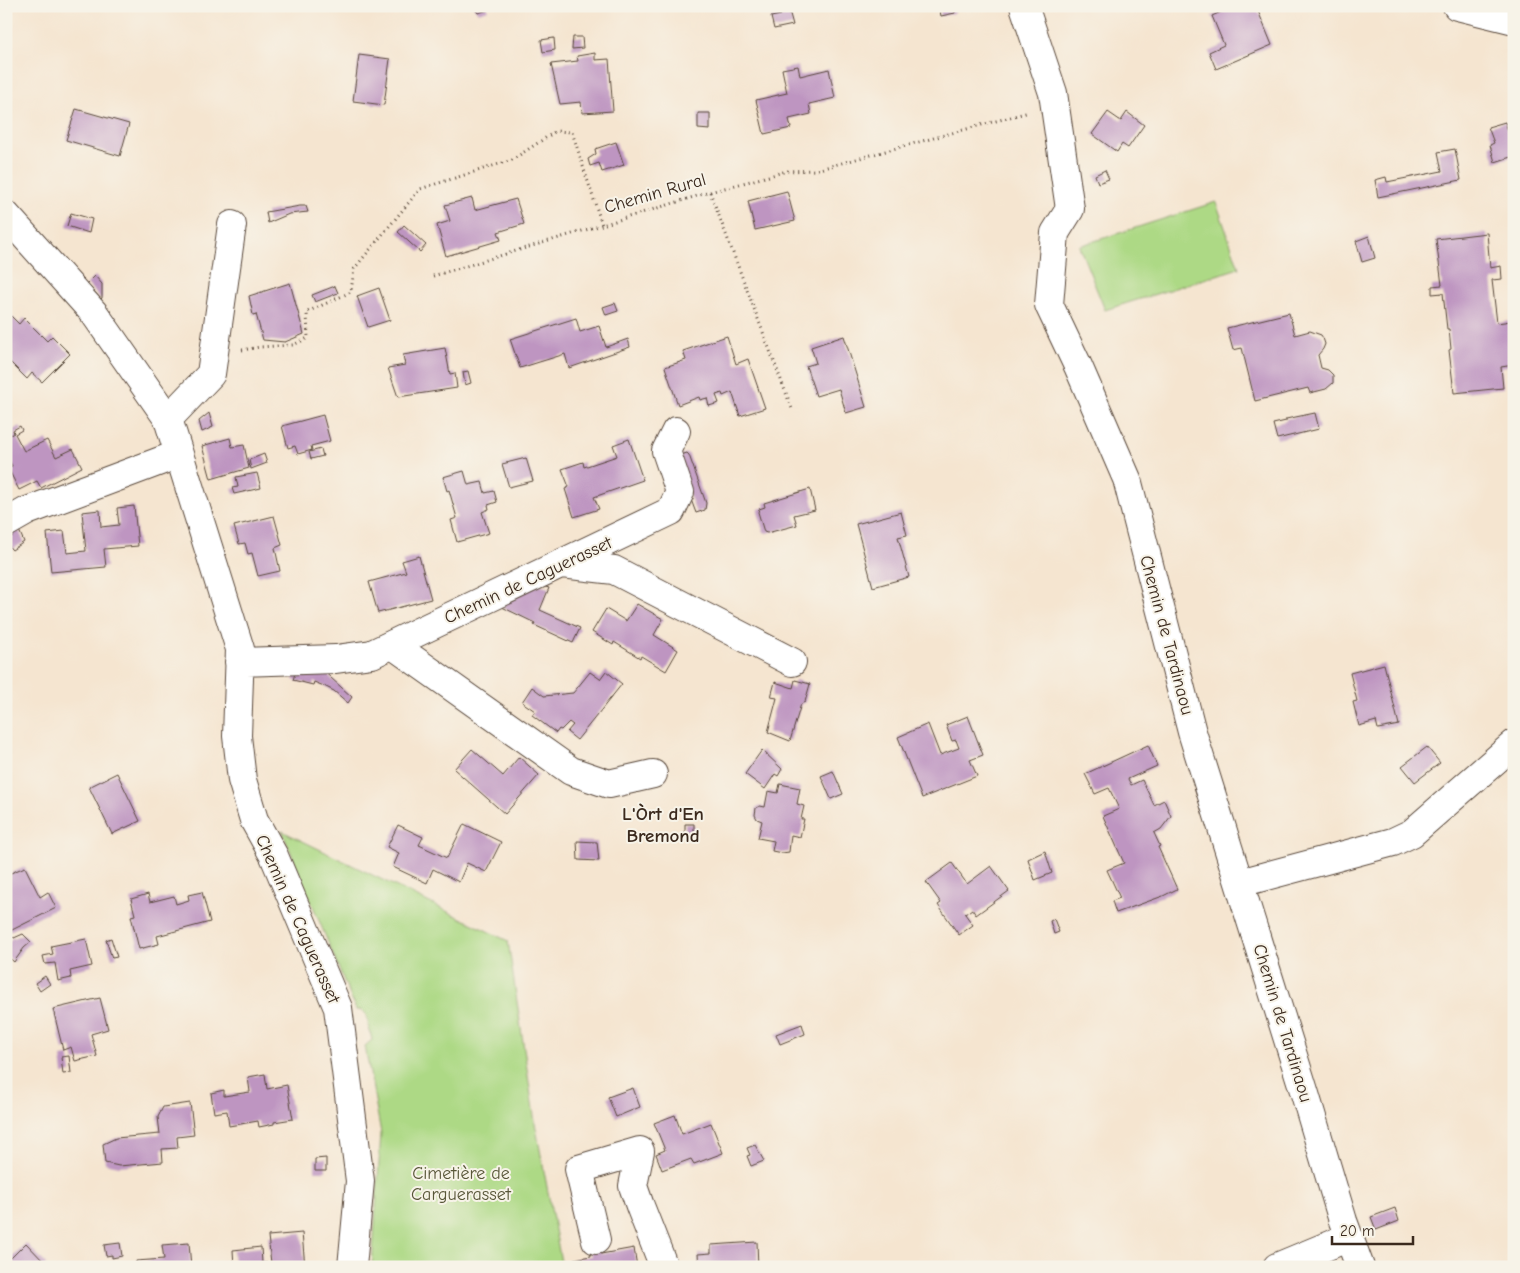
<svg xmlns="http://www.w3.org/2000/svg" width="1520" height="1273" font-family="'Comic Neue',sans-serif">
<rect width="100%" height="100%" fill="#f7f3e8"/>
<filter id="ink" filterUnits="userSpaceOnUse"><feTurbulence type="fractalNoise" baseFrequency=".02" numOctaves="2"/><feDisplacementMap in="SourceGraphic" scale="10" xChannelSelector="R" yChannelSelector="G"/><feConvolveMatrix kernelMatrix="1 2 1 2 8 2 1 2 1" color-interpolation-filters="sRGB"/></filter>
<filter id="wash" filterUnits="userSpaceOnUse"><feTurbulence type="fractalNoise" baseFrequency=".0096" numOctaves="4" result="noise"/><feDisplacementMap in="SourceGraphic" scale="20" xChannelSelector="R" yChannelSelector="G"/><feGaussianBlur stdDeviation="1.12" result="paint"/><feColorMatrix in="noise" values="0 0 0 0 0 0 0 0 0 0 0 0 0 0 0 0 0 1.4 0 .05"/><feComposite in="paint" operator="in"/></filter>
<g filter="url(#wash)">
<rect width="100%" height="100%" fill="#f5e5d0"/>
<path fill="#add985" stroke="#748252" d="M 1216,202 L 1239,268 L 1105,310 L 1079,246 Z
M 282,831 L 508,941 L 535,1123 L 562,1267 L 372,1267 L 381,1133 L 365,1046 L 372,1040 L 366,1014 L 362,1010 L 356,1010 Z"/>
<g id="blocks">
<path fill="#be95c1" d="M 473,6 L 487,6 L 488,10 L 478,13 Z
M 939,6 L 954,6 L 955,13 L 941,16 Z
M 1234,6 L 1256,6 L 1272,45 L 1216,69 L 1209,52 L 1224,45 L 1212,16 Z
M 788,7 L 793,25 L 774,29 L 771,17 L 781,15 L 780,9 Z
M 6,18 L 11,18 L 7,46 L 6,45 Z
M 573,37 L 582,37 L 583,48 L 572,49 Z
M 554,38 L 555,50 L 543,52 L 541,40 Z
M 595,53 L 595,60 L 609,59 L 613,111 L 582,113 L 581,102 L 560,104 L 551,64 L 578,61 L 577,56 Z
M 359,55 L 390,59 L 384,105 L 353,101 Z
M 798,66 L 800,76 L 829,69 L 835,98 L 809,104 L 811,114 L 789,119 L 791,128 L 764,134 L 756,100 L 787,93 L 782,69 Z
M 76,109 L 129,124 L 120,156 L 66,140 Z
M 1108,112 L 1121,121 L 1127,112 L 1144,125 L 1128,148 L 1122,144 L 1117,152 L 1092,134 Z
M 698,113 L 710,113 L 710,130 L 698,129 Z
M 1505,122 L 1514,148 L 1514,156 L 1495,162 L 1490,145 L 1494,143 L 1488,127 Z
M 616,142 L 624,165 L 602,172 L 599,163 L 590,166 L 588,159 L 596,154 L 595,149 Z
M 1455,149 L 1461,180 L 1378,197 L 1375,180 L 1386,177 L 1387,182 L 1442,171 L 1438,152 Z
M 1105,170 L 1109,179 L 1098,183 L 1095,175 Z
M 787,191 L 795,221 L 755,230 L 748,201 Z
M 472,198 L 475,210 L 516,199 L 524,224 L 498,232 L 501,240 L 446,256 L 437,225 L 450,221 L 445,205 Z
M 300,206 L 306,206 L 308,212 L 289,214 L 268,223 L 266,212 Z
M 71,213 L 92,219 L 89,233 L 67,226 Z
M 404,225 L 426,245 L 420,252 L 398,232 Z
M 1487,233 L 1490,268 L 1501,266 L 1502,279 L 1492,280 L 1497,323 L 1511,321 L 1514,365 L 1501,367 L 1503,388 L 1454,393 L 1449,350 L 1451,349 L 1449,329 L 1447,329 L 1443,293 L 1432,294 L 1432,286 L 1442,285 L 1436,239 Z
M 1369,236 L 1375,258 L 1362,262 L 1356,241 Z
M 95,276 L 102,284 L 102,298 L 101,299 L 87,284 Z
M 290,283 L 304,334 L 285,342 L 263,340 L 256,314 L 253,315 L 249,296 Z
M 335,286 L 338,293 L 315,302 L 312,295 Z
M 379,288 L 390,320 L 368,327 L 357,296 Z
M 615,303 L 618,311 L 606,315 L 603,307 Z
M 6,311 L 19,324 L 24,318 L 47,341 L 52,336 L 70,354 L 42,382 L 32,373 L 27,379 L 6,358 Z
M 1289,313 L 1295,335 L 1310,331 L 1321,335 L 1323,338 L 1325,344 L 1323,349 L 1318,355 L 1321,368 L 1328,370 L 1333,375 L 1333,383 L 1326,389 L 1310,393 L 1308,388 L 1255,401 L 1242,348 L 1233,350 L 1227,328 Z
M 576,318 L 580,332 L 599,326 L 606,347 L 628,339 L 630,347 L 569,368 L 565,354 L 520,368 L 510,339 Z
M 727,336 L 736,364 L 748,359 L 765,408 L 740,416 L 732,392 L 723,396 L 722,393 L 716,395 L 719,403 L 709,406 L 707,398 L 700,400 L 699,397 L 678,405 L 665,367 L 686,360 L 683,351 Z
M 844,336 L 866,407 L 846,413 L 839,389 L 816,396 L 806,366 L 816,363 L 811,347 Z
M 445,348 L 450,374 L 455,373 L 457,388 L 398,397 L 388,368 L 405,365 L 403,355 Z
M 468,371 L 471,383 L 465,385 L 463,372 Z
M 209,413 L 213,427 L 202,432 L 199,421 Z
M 1315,413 L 1319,429 L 1277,439 L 1273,424 L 1286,421 L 1286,419 Z
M 323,415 L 330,441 L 311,446 L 312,450 L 298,454 L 295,446 L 288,448 L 282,426 Z
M 20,426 L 22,430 L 15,434 L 24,451 L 47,440 L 56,457 L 73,449 L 82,467 L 41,488 L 37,481 L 19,490 L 8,468 L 12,466 L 6,454 L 6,437 L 14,433 L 13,430 Z
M 230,438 L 232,447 L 244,445 L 249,468 L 211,479 L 202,446 Z
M 629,439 L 643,480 L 594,497 L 599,509 L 574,517 L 565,489 L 569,487 L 562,469 L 583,462 L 584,467 L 617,456 L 613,445 Z
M 321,449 L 323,456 L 311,459 L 309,452 Z
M 687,453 L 689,455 L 706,503 L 705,510 L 696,513 L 675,457 Z
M 264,454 L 267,463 L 251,469 L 249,460 Z
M 526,458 L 533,481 L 509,487 L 502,464 Z
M 464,471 L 468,485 L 482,482 L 485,493 L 494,491 L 497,502 L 488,505 L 489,509 L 482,512 L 489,533 L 457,542 L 451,520 L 457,518 L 449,490 L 447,491 L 443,477 Z
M 257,473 L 261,488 L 234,494 L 232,488 L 238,487 L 236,477 Z
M 810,489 L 815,510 L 794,515 L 797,525 L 767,533 L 764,532 L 758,512 L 759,509 L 765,507 L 764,503 Z
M 134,506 L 138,546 L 104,549 L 106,567 L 51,572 L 47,533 L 64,531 L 67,553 L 86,551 L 82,512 L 100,510 L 101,527 L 119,525 L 117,508 Z
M 901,512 L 907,535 L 898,537 L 909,577 L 873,587 L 856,524 Z
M 274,516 L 282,545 L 275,548 L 280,571 L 258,576 L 252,553 L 248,554 L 245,543 L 239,544 L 234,526 Z
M 18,528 L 24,542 L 12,550 L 6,543 L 6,536 Z
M 419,556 L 431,599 L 378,613 L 369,582 L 406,572 L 402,561 Z
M 532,583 L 549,588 L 540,610 L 580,628 L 573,643 L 534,625 L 535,623 L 500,606 Z
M 637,604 L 663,619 L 654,635 L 678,650 L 666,671 L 641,656 L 640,658 L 614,642 L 613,645 L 592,632 L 606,609 L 626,621 Z
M 298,663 L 320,668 L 352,697 L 348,703 L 334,691 L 324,686 L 314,682 L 313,685 L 293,680 Z
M 1384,664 L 1399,725 L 1378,729 L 1376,721 L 1359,726 L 1353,702 L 1357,701 L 1350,673 Z
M 606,671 L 622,684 L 577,740 L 567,732 L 573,725 L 569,722 L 561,730 L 559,729 L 556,733 L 532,715 L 535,711 L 522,702 L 532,687 L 544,696 L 573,693 L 590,672 L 600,679 Z
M 795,680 L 810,684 L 805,702 L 801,704 L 790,741 L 768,732 L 777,698 L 771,697 L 775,682 L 793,688 Z
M 968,716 L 983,755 L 970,760 L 977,776 L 922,798 L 898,737 L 928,724 L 940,755 L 959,748 L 956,740 L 952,741 L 946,725 Z
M 1148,745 L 1157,766 L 1128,779 L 1131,785 L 1142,780 L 1154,805 L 1164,800 L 1171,816 L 1161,829 L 1154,833 L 1160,846 L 1158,847 L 1177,889 L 1163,896 L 1116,913 L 1112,901 L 1120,898 L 1107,870 L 1124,863 L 1103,816 L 1119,809 L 1109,788 L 1095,794 L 1085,774 Z
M 1427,747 L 1440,763 L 1415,782 L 1402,766 Z
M 472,749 L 503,776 L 519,757 L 539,775 L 505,814 L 454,769 Z
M 762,750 L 782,769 L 778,776 L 775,774 L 765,789 L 745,774 Z
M 833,771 L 843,794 L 831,799 L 821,776 Z
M 117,773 L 140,821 L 112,834 L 89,787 Z
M 780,784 L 800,788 L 797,804 L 804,806 L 801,819 L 804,819 L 800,837 L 791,835 L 789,852 L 782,853 L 772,851 L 774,841 L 758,838 L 762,821 L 757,819 L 755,815 L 756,808 L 760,806 L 765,807 L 768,791 L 778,793 Z
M 464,824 L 501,842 L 486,872 L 467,863 L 459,882 L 433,869 L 427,883 L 393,867 L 399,853 L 387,847 L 398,825 L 423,837 L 419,845 L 447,858 Z
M 685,824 L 694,824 L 694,835 L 685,835 Z
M 577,841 L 597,842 L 599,861 L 578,860 Z
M 1045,851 L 1052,873 L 1035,880 L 1028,859 Z
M 952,863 L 967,884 L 991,866 L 1009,891 L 976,915 L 972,909 L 965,914 L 973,925 L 959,935 L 938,905 L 941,903 L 926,882 Z
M 25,867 L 40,897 L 48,892 L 56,908 L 8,932 L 6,928 L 6,875 Z
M 202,892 L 210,922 L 157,936 L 159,944 L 139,949 L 131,916 L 135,915 L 131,899 L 148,894 L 150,902 L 174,896 L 176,904 L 189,900 L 188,895 Z
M 1054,919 L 1059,932 L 1054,934 L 1050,921 Z
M 23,934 L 31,942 L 24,948 L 14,962 L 6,955 L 6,944 L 13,937 L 14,938 Z
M 111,938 L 117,957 L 112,958 L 106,940 Z
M 86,939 L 92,966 L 70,971 L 71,978 L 58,981 L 55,963 L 45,964 L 43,956 L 53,954 L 51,946 Z
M 45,976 L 50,984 L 40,991 L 35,983 Z
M 100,998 L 108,1029 L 91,1034 L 97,1056 L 75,1061 L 71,1047 L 63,1050 L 53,1009 Z
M 802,1024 L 805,1034 L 780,1044 L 776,1034 Z
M 69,1056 L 71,1073 L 63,1074 L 61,1057 Z
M 265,1074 L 267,1089 L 287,1085 L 293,1119 L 274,1122 L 274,1124 L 259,1127 L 258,1121 L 229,1126 L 227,1111 L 214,1113 L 211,1093 L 224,1090 L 224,1096 L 250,1092 L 248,1077 Z
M 633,1088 L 640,1107 L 616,1117 L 608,1097 Z
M 190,1103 L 194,1135 L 177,1137 L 178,1148 L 162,1149 L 163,1162 L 119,1166 L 105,1163 L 103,1144 L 116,1138 L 160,1134 L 158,1117 L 163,1107 Z
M 675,1115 L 682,1134 L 711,1123 L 723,1153 L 694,1164 L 691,1159 L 662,1170 L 656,1154 L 665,1150 L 654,1123 Z
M 755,1145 L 764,1161 L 751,1166 L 747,1156 L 750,1155 L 747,1148 Z
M 326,1158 L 326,1171 L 315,1171 L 315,1159 Z
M 1395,1208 L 1399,1221 L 1376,1230 L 1371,1217 Z
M 302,1233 L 305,1267 L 234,1267 L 233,1250 L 261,1247 L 262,1263 L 271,1263 L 268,1236 Z
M 757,1242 L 758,1267 L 699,1267 L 698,1254 L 711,1253 L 711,1245 Z
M 26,1243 L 46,1264 L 44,1267 L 6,1267 L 6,1253 L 11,1258 Z
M 120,1243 L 122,1256 L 112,1258 L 112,1255 L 106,1256 L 104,1245 Z
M 189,1243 L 191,1267 L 136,1267 L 136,1261 L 164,1259 L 162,1245 Z
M 634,1248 L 637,1267 L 576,1267 L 574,1259 L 591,1256 L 590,1251 L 600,1249 L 601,1254 Z"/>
</g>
</g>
<g filter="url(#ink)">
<use href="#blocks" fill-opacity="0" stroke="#574639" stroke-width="1"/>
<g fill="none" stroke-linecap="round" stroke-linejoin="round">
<defs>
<path id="street" d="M 1024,6 L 1053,93 L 1070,209 L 1055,233 L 1049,305 L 1078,366 L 1127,479 L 1192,732 L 1305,1094 L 1343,1221 L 1360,1267
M 1457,6 L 1514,20
M 6,215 L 94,313 L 168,419 L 240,649 L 237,736 L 242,780 L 254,820 L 274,856 L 338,1008 L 360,1181 L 352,1267
M 168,419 L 211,374 L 232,225
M 6,523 L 27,511 L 179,454
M 562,564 L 614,570 L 792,662
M 393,645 L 571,771 L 609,784 L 653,774
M 239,662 L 336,659 L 372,654 L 671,511 L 680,492 L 666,451 L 676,431
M 1240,883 L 1393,842 L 1412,833 L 1514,744
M 596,1240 L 579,1169 L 640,1151 L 633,1186 L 640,1206 L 664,1267
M 1277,1267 L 1349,1237"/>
</defs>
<use href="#street" stroke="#574639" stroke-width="30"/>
<path stroke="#574639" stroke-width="3" stroke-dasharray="1 4" stroke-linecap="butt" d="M 710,192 L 792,409
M 433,276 L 602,225
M 242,350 L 260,347 L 293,345 L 308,338 L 307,312 L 351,292 L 354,269 L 420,189 L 512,160 L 556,131 L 572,132 L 602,225 L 710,192 L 787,171 L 816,170 L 1029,112"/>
<use href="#street" stroke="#fff" stroke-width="28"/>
</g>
</g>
<g text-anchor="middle" stroke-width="4" stroke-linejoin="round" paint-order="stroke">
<g font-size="18" fill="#3b2a1e" stroke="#f7f3e8">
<text transform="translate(655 193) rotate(-16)" y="6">Chemin Rural</text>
<text transform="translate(528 580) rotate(-25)" y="6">Chemin de Caguerasset</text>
<text transform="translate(1167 635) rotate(75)" y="6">Chemin de Tardinaou</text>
<text transform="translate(298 919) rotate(66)" y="6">Chemin de Caguerasset</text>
<text transform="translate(1283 1023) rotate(73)" y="6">Chemin de Tardinaou</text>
</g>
<g font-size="18" fill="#585638" stroke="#f7f3e8">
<text x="461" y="1179">Cimetière de<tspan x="461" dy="21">Carguerasset</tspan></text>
</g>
<g font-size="19" font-weight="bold" fill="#3b2a1e" stroke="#f7f3e8">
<text x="663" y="820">L'Òrt d'En<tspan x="663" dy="22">Bremond</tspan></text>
</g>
</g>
<rect width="1520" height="1273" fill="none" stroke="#f7f3e8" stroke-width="25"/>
<path d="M1332 1236v8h81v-8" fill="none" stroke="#3b2a1e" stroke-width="2.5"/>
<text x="1340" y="1236" font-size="15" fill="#3b2a1e" stroke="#f7f3e8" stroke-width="4" paint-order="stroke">20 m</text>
</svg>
